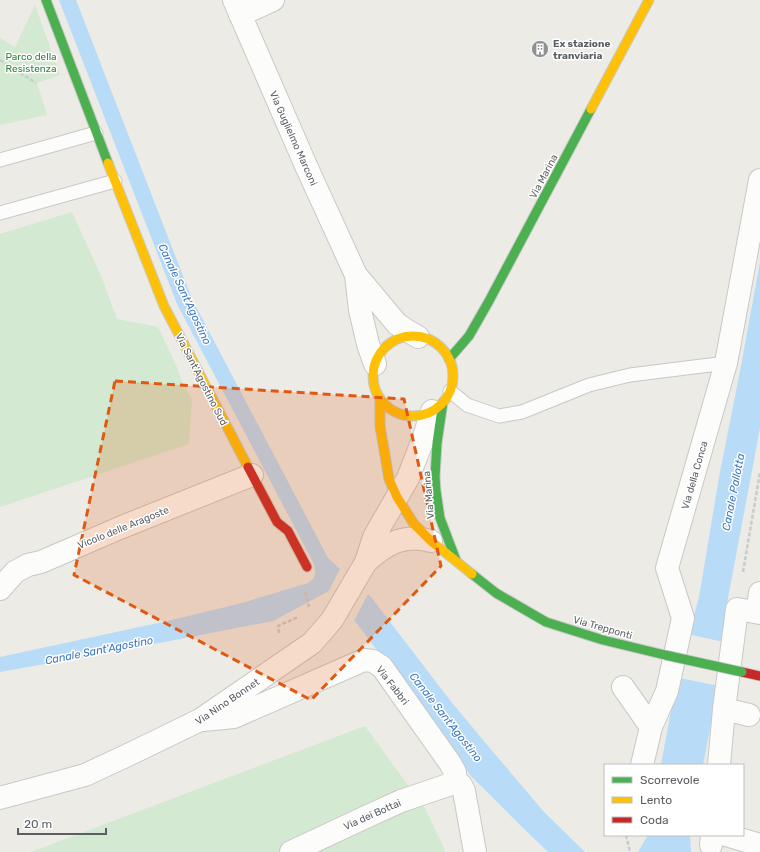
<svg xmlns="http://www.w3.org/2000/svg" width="760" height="852" font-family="Rubik,sans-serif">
<rect width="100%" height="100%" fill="#ecebe6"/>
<path fill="#d3e9d1" d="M 35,5 L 60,75 L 37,83 L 47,115 L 0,125 L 0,38 L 15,47 Z
M 72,212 L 102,278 L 117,319 L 158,327 L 176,365 L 182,381 L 192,399 L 189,444 L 0,507 L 0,234 Z
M 365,726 L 426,810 L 443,846 L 445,852 L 31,852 Z"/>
<path fill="#b8dbf8" d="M 59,0 L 76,0 L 192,299 L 328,558 L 371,597 L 449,699 L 483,740 L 544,812 L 585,852 L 548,852 L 521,826 L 471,776 L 358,625 L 329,591 L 273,621 L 128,649 L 0,672 L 0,657 L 172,620 L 242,603 L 308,583 C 317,578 316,571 313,562 L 177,304 Z
M 760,262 L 760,428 L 728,598 L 716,698 L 703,765 L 661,765 L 676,683 L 699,597 L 719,477 L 741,366 Z
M 648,835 L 690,835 L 691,852 L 638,852 Z"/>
<path fill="#ecebe6" d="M 341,567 L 369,592 L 353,623 L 328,593 L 327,594 Z
M 687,634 L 724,642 L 719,686 L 675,677 Z"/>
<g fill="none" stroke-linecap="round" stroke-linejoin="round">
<defs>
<path id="lane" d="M 0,160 L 96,133
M 0,213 L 115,181
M 450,391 L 467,405 L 499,416 L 522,412 L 589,385 L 630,375 L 726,363"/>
<path id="street" d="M 234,0 L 307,168 L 356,275 L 397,324 L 406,330 L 418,337
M 240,15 L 273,0
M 356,275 L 360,310 L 368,344 L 375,364
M 366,562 C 386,544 404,533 431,541
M 0,589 L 15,572 L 28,565 L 41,562 L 122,527 L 252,475
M 757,612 L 760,593
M 623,687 L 651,727
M 724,709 L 749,715
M 203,720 L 234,717 L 364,660 L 373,661 L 382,667 L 450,763 L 455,772 L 455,780
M 642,765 L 651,727 L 667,691 L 683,618 L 667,568 L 726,363 L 760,180
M 719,765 L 724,709 L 737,609 L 760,613
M 455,780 L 461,785 L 464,791 L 475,852
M 0,798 L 85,775 L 130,754 L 200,720 L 312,643 L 332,620 L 366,562 L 374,537 L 408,478 L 424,437 L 432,411
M 726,835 L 760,845
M 711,845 L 712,835
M 291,852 L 368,816 L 401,801 L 448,785 L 455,780"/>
<path id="fast" d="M 46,0 L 108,163
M 449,359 L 469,336 L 489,301 L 591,109
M 443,402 L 437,443 L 435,477 L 436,491 L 440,518 L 456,560
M 472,574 L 496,593 L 546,622 L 603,640 L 665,655"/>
<path id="slow" d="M 591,109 L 649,0
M 108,163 L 164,306 L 248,467
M373 376a40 40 0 1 1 80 0a40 40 0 1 1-80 0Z
M 380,398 L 380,426 L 389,479 L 397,497 L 414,524 L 431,541 L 472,574"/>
<path id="jam" d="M 248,467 L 277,522 L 288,531 L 307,567
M 742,672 L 760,676"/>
</defs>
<use href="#lane" stroke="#c8c8c6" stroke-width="15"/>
<use href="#street" stroke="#c8c8c6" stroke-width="24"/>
<use href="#fast" stroke="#c8c9c8" stroke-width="11"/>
<use href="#slow" stroke="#c8c9c8" stroke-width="11"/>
<use href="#jam" stroke="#c8c9c8" stroke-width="11"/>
<path stroke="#c8ccca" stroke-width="2.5" stroke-dasharray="4 2" stroke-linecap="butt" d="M 0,60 L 36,83
M 743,572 L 760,472
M 305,592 L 309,607
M 279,633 L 278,626 L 298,617
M 626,835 L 630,852"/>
<use href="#lane" stroke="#fcfcfb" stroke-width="13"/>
<use href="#street" stroke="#fcfcfb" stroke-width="22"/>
<use href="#fast" stroke="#4caf50" stroke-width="9"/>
<use href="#slow" stroke="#ffc107" stroke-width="9"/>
<use href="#jam" stroke="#c62828" stroke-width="9"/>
<defs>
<path id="fast-bridge" d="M 665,655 L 742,672"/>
</defs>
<use href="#fast-bridge" stroke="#c8c9c8" stroke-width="11" stroke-linecap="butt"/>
<use href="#fast-bridge" stroke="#4caf50" stroke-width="9"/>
</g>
<path fill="#e15910" fill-opacity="0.2" stroke="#e15910" stroke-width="3" stroke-dasharray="8 5" stroke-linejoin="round" d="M 115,381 L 404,399 L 441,566 L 311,700 L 74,575 Z"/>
<defs>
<symbol id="building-disc" viewBox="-11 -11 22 22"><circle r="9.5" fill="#8e9092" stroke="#fff"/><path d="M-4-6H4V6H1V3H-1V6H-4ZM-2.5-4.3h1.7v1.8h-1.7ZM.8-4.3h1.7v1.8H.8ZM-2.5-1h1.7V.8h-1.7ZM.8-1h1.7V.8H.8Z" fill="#fff"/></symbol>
</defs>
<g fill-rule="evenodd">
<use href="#building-disc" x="530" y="39" width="20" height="20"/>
</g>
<g text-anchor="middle" stroke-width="3" stroke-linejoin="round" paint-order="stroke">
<g font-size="10" font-weight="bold" fill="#5b5f64" stroke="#fff" text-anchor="start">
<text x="553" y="47">Ex stazione<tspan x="553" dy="12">tranviaria</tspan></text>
</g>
<g font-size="10" fill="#308637" stroke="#fff">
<text x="31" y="60">Parco della<tspan x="31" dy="12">Resistenza</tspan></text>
</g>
<g font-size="10" fill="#5b5f64" stroke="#fff">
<text transform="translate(294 138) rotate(66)" y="4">Via Guglielmo Marconi</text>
<text transform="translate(543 176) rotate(-62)" y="4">Via Marina</text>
<text transform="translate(202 379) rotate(63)" y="4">Via Sant'Agostino Sud</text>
<text transform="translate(694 475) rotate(-74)" y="4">Via della Conca</text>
<text transform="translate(428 495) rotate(-95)" y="4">Via Marina</text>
<text transform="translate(123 527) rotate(-22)" y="4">Vicolo delle Aragoste</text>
<text transform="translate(603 627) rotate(16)" y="4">Via Trepponti</text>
<text transform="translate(393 685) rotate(52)" y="4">Via Fabbri</text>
<text transform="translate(227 701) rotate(-34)" y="4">Via Nino Bonnet</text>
<text transform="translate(372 814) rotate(-24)" y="4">Via dei Bottai</text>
</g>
<g font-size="11" font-style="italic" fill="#3c78c0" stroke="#fff">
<text transform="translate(185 294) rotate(65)" y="4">Canale Sant'Agostino</text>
<text transform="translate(733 492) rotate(-79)" y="4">Canale Pallotta</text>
<text transform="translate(99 650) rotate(-11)" y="4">Canale Sant'Agostino</text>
<text transform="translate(446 717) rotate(52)" y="4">Canale Sant'Agostino</text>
</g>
</g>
<rect x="604" y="764" width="140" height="72" fill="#ffffff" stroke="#bdbfc1"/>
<rect x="612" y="777" width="20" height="6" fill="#4caf50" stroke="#bdbfc1"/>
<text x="640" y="784" font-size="12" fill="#5b5f64">Scorrevole</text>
<rect x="612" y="797" width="20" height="6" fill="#ffc107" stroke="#bdbfc1"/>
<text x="640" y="804" font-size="12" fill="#5b5f64">Lento</text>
<rect x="612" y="817" width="20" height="6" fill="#c62828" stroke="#bdbfc1"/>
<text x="640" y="824" font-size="12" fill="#5b5f64">Coda</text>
<path d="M18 828v6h88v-6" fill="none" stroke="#5b5f64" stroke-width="2"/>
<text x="24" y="828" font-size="12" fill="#5b5f64" stroke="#ffffff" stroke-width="3" paint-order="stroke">20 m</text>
</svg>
